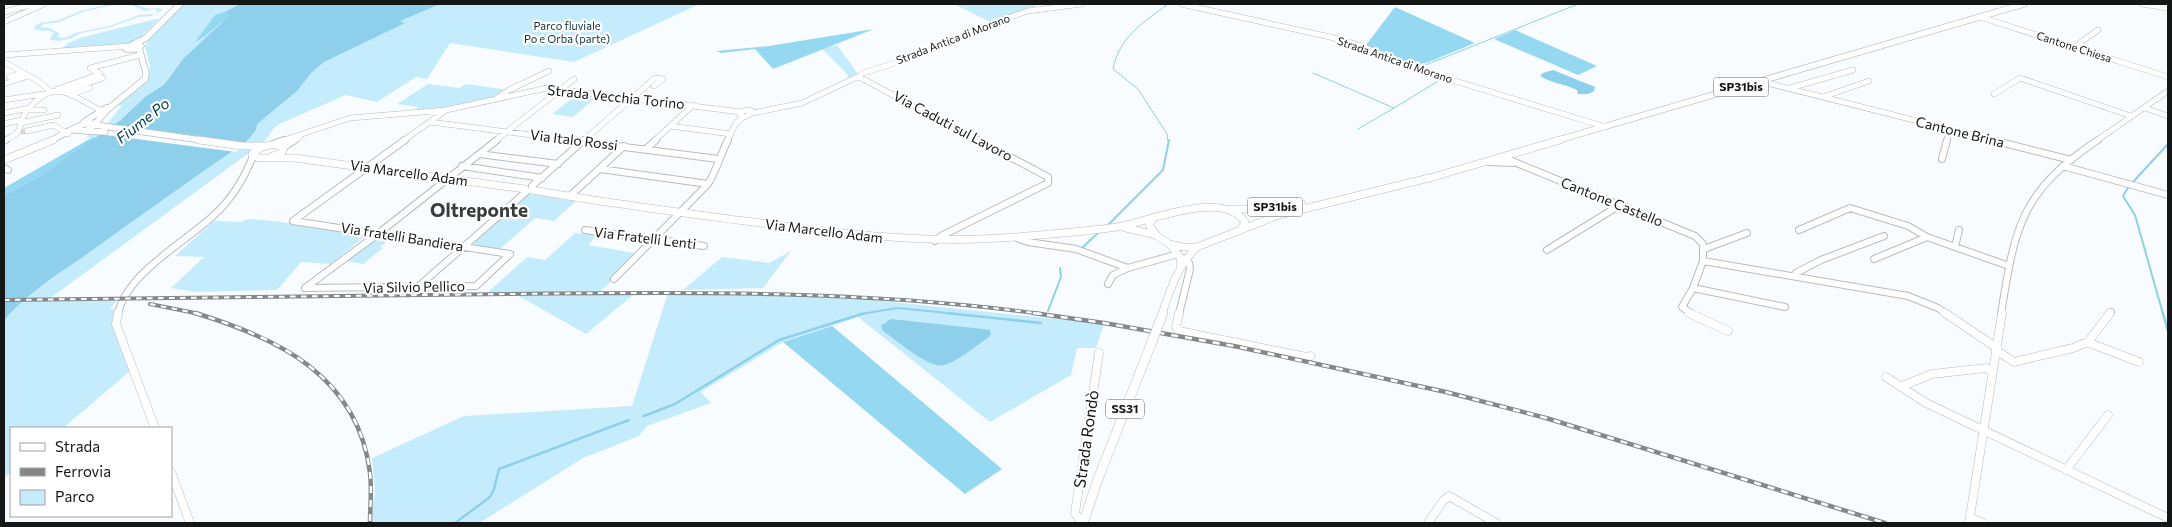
<svg xmlns="http://www.w3.org/2000/svg" width="2172" height="527" font-family="Commissioner,sans-serif">
<rect width="100%" height="100%" fill="#f8fcfe"/>
<path fill="#c4ecfd" d="M 112,4 L 118,4 L 85,11 L 59,22 L 44,24 L 40,27 L 50,28 L 60,34 L 57,37 L 66,38 L 75,33 L 110,26 L 139,15 L 155,14 L 158,11 L 153,9 L 145,11 L 130,4 C 137,4 140,7 146,8 C 153,10 157,6 163,10 L 151,16 L 139,17 L 111,27 L 81,33 L 69,39 L 58,41 L 51,40 L 50,38 L 54,33 C 47,28 40,33 33,28 L 40,23 L 59,20 L 83,10 Z
M 184,4 L 700,4 L 574,62 L 450,43 L 427,79 L 416,77 L 377,102 L 346,95 L 279,124 L 274,128 L 264,142 L 49,299 L 116,301 L 110,309 L 117,309 L 129,372 L 63,428 L 11,428 L 11,472 L 4,478 L 4,309 L 55,277 L 131,221 L 245,143 L 114,125 L 97,138 L 86,137 L 107,124 L 122,106 L 115,105 L 149,78 L 150,66 L 145,46 L 153,34 Z
M 954,4 L 1038,5 L 992,23 Z
M 160,18 L 137,41 L 131,44 L 60,50 L 68,43 L 83,37 Z
M 837,45 L 858,74 L 847,79 L 848,75 L 822,49 Z
M 428,84 L 459,88 L 466,84 L 509,90 L 492,100 L 446,108 L 415,110 L 418,107 L 397,104 Z
M 575,96 L 594,99 L 573,117 L 552,114 Z
M 528,194 L 559,197 L 557,199 L 576,201 L 554,221 L 535,218 L 499,250 L 468,245 Z
M 251,219 C 290,222 329,229 367,234 L 331,264 L 301,262 L 277,290 L 195,292 L 171,288 L 204,257 L 175,256 L 214,221 L 242,222 L 245,220 Z
M 575,233 L 597,235 L 588,245 L 640,254 L 601,291 L 638,291 L 586,334 L 515,294 L 486,294 L 527,257 L 545,260 Z
M 379,236 L 409,240 L 406,243 L 389,240 L 380,247 L 383,248 L 363,264 L 345,261 Z
M 791,251 L 763,288 L 683,290 L 722,257 L 769,263 Z
M 668,293 L 835,296 L 1104,324 L 1096,348 L 1077,348 L 1071,375 L 990,422 L 858,317 L 783,342 L 701,392 L 711,403 L 647,426 L 639,436 L 583,458 L 479,523 L 370,523 L 375,492 L 372,458 L 464,416 L 632,406 Z"/>
<path fill="#95d8f2" d="M 1395,7 L 1475,43 L 1419,66 L 1414,66 L 1366,45 Z
M 225,12 L 229,16 L 205,36 L 195,42 L 215,15 Z
M 874,29 L 773,69 L 755,49 L 722,53 L 716,51 L 769,46 Z
M 1515,30 L 1597,66 L 1578,75 L 1494,39 Z
M 93,137 L 97,138 L 42,175 L 4,195 L 4,188 Z
M 832,326 L 1002,469 L 965,494 L 783,342 Z"/>
<path fill="#8ed0eb" d="M 240,4 L 440,4 L 400,21 L 405,23 L 324,62 L 312,72 L 297,91 L 257,124 L 256,130 L 246,142 C 192,179 139,216 87,254 C 62,272 21,297 4,321 L 4,195 L 42,175 L 121,120 L 145,97 L 164,85 L 184,58 L 229,16 L 225,12 Z
M 1553,70 L 1595,87 L 1594,91 L 1588,94 L 1578,94 L 1577,90 C 1565,84 1551,83 1540,76 L 1543,73 Z
M 891,319 L 983,329 L 990,330 L 991,334 L 988,338 C 975,346 959,361 944,365 C 928,369 897,340 883,331 L 881,326 Z"/>
<path fill="#f8fcfe" d="M 111,124 L 249,143 L 236,152 L 98,134 Z"/>
<g fill="none" stroke-linecap="round" stroke-linejoin="round">
<path stroke="#8ed0eb" stroke-width="1" d="M 1168,4 C 1144,22 1119,37 1113,69 L 1138,89 L 1167,134 L 1168,141
M 1418,68 L 1578,4
M 1313,73 L 1394,108 L 1440,80 L 1415,71
M 1358,129 L 1394,108"/>
<path stroke="#8ed0eb" stroke-width="2" d="M 2133,182 L 2168,144
M 2129,186 L 2123,196 L 2135,215 L 2163,314
M 1107,226 L 1163,170 L 1169,140
M 1082,248 L 1099,232
M 1048,311 L 1061,277 L 1060,268
M 861,314 L 897,308 L 958,314"/>
<path stroke="#8ed0eb" stroke-width="2.5" d="M 946,313 L 1041,323
M 2163,313 L 2168,331
M 644,416 L 675,404 L 779,340 L 865,313
M 455,523 L 490,497 L 494,489 L 499,469 L 629,420"/>
<path stroke="#d6dadb" stroke-width="5" stroke-dasharray="5 2.5" stroke-linecap="butt" d="M 21,132 L 27,131"/>
<defs>
<path id="minor-far2" d="M 1181,4 L 1330,37 L 1362,46 L 1412,68 L 1606,127
M 2142,4 L 2168,8
M 4,12 L 34,4
M 1980,17 L 2168,77
M 4,22 L 44,4
M 2074,47 L 2098,30
M 4,55 L 130,46
M 4,62 L 38,81 L 50,91
M 9,77 L 22,73
M 857,78 L 863,73 L 917,56 L 993,23 L 1028,11 L 1082,4
M 1759,81 L 1997,141
M 4,84 L 28,76
M 1790,88 L 1853,70
M 58,89 L 100,74 L 90,68 L 140,55
M 65,91 L 103,78
M 71,94 L 90,88
M 1994,94 L 2020,78 L 2131,116
M 1823,97 L 1869,81
M 497,98 L 509,90 L 549,71
M 4,100 L 43,94
M 2145,108 L 2168,116
M 28,110 L 44,110
M 749,110 L 753,112 L 745,117 L 740,115 L 743,111 Z
M 4,113 L 30,108
M 753,113 L 802,103 L 855,78 L 861,78 L 980,141
M 430,122 L 579,141
M 20,123 L 58,115
M 4,124 L 21,120
M 670,126 L 731,134
M 27,131 L 53,125 L 68,134
M 4,141 C 8,138 14,136 17,133 C 21,128 21,120 24,115 C 52,77 66,92 100,110
M 281,141 L 350,118 L 446,110 L 547,88 L 741,112
M 293,141 L 300,137
M 403,141 L 445,111
M 495,141 L 574,79
M 583,141 L 655,78 L 663,79 L 654,86
M 654,141 L 693,105
M 727,141 L 736,123 L 743,117
M 1947,141 L 1950,129
M 2096,141 L 2168,91"/>
<path id="minor-far1" d="M 570,140 L 718,159
M 1992,140 L 2071,160
M 4,141 L 6,140
M 273,144 L 284,140
M 284,147 L 295,140
M 646,149 L 656,140
M 479,154 L 558,164
M 1502,157 L 1695,236 L 1703,244 L 1703,261 L 1908,296 L 1938,308 L 1947,314
M 1942,159 L 1947,140
M 1490,162 L 1512,163
M 462,166 L 542,178
M 2063,166 L 2168,195
M 4,168 L 8,170
M 600,169 L 708,184
M 532,186 L 584,140
M 571,195 L 624,146
M 293,221 L 510,254
M 293,221 L 405,140
M 585,230 L 704,246
M 1799,230 L 1850,208 L 1908,226 L 1927,237
M 1017,238 L 1028,242 L 1076,249 L 1128,268 L 1178,254
M 935,241 L 943,235 L 1048,183 L 1048,177 L 978,140
M 1955,247 L 1959,230
M 1704,249 L 1747,233
M 1547,250 L 1620,205
M 1874,259 L 1927,237 L 2009,266
M 1794,276 L 1796,273 L 1821,260 L 1884,236
M 614,279 L 708,184 C 717,170 720,155 728,140
M 1108,284 L 1113,275 L 1128,268
M 419,286 L 527,191
M 305,288 L 379,233 L 497,140
M 305,288 L 476,286 L 510,254
M 1693,288 L 1785,307
M 118,314 C 126,274 184,243 213,216 C 231,200 244,179 253,156
M 1179,314 L 1190,269 L 1189,263 L 1183,258
M 1692,314 L 1682,307 L 1693,288 L 1703,261
M 2001,314 C 2015,227 2020,192 2098,140
M 2109,314 L 2111,312"/>
<path id="minor" d="M 118,313 L 116,324 L 155,428
M 1179,313 L 1176,327 L 1179,331 L 1306,357 L 1311,356
M 1689,313 L 1728,331
M 1945,313 L 1997,348
M 2087,342 L 2139,362
M 1997,351 L 2014,362 L 2073,348 L 2088,342 L 2110,313
M 1886,377 L 1926,403 L 2168,518
M 1902,386 L 1932,374 L 1986,368 L 1993,371
M 2066,470 L 2108,415
M 171,472 L 190,523
M 1971,518 L 1983,523
M 1081,523 L 1075,513 L 1099,353
M 1428,523 L 1443,501 L 1449,496 L 1496,523
M 1969,523 L 2002,313"/>
<path id="major-far2" d="M 137,44 L 141,46 L 135,49 L 126,49 Z
M 132,45 L 146,38 L 180,4
M 84,122 L 106,108
M 95,124 L 108,109 L 145,79 L 146,73 L 139,48
M 95,125 L 208,141
M 85,131 L 105,132
M 50,141 C 62,136 84,119 96,124 L 85,131 L 74,130
M 1555,141 L 2024,4"/>
<path id="major-far1" d="M 199,140 L 242,146 L 263,146
M 271,157 L 282,152 L 284,147 C 272,142 261,146 252,154 L 259,158 L 294,158 L 525,189
M 4,160 L 53,140
M 532,190 C 600,202 669,211 737,220 C 830,232 922,245 1015,237 C 1049,234 1083,232 1116,227 C 1147,223 1222,188 1245,222 L 1241,229
M 1231,209 L 1258,209 L 1302,204
M 1153,219 L 1149,225 L 1157,236 L 1169,244 L 1184,247 L 1197,247 L 1279,215 L 1433,177 L 1560,140
M 1126,228 L 1156,235
M 1171,246 L 1180,257 L 1180,269
M 1162,314 C 1170,290 1178,265 1197,247"/>
<path id="major" d="M 1158,326 L 1163,313
M 1083,523 L 1098,479 L 1153,339"/>
</defs>
<use href="#minor-far2" stroke="#b8bcbe" stroke-width="6"/>
<use href="#minor-far1" stroke="#b8bcbe" stroke-width="8"/>
<use href="#minor" stroke="#b8bcbe" stroke-width="9"/>
<use href="#major-far2" stroke="#b8bcbe" stroke-width="7"/>
<use href="#major-far1" stroke="#b8bcbe" stroke-width="8"/>
<use href="#major" stroke="#b8bcbe" stroke-width="10"/>
<use href="#minor-far2" stroke="#fff" stroke-width="5"/>
<use href="#minor-far1" stroke="#fff" stroke-width="6"/>
<use href="#minor" stroke="#fff" stroke-width="8"/>
<use href="#major-far2" stroke="#fff" stroke-width="5.5"/>
<use href="#major-far1" stroke="#fff" stroke-width="7"/>
<use href="#major" stroke="#fff" stroke-width="9"/>
<defs>
<path id="rail-far1" d="M 4,300 C 173,298 342,296 510,294 C 688,292 866,290 1042,314
M 150,304 L 200,314"/>
<path id="rail" d="M 195,313 C 278,338 358,376 370,473 C 372,489 370,507 370,523
M 1033,313 L 1104,323 L 1234,346 L 1446,392 L 1546,418 L 1885,523"/>
</defs>
<use href="#rail-far1" stroke="#858889" stroke-width="4"/>
<use href="#rail" stroke="#858889" stroke-width="4.5"/>
<use href="#rail-far1" stroke="#fff" stroke-width="2" stroke-dasharray="5.5" stroke-linecap="butt"/>
<use href="#rail" stroke="#fff" stroke-width="2.5" stroke-dasharray="7" stroke-linecap="butt"/>
<defs>
<path id="major-bridge" d="M 1153,339 L 1158,326"/>
</defs>
<use href="#major-bridge" stroke="#b8bcbe" stroke-width="10" stroke-linecap="butt"/>
<use href="#major-bridge" stroke="#fff" stroke-width="9"/>
</g>
<g text-anchor="middle" stroke-width="4.5" stroke-linejoin="round" paint-order="stroke">
<g font-size="11" fill="#0f2f3b" stroke="#fff">
<text x="567" y="30">Parco fluviale<tspan x="567" dy="13">Po e Orba (parte)</tspan></text>
</g>
<g font-size="11" fill="#151717" stroke="#fff">
<text transform="translate(953 39) rotate(-21)" y="4">Strada Antica di Morano</text>
<text transform="translate(2074 47) rotate(18)" y="4">Cantone Chiesa</text>
<text transform="translate(1395 60) rotate(19)" y="4">Strada Antica di Morano</text>
</g>
<g fill="#fff" stroke="#5b5d5d" stroke-width="1">
<rect x="1713.5" y="77.5" width="55" height="19" rx="4"/>
<rect x="1247.5" y="197.5" width="55" height="19" rx="4"/>
<rect x="1106" y="399.5" width="38" height="19" rx="4"/>
</g>
<g font-size="12" font-weight="bold" fill="#151717">
<text x="1741" y="91">SP31bis</text>
<text x="1275" y="211">SP31bis</text>
<text x="1125" y="413">SS31</text>
</g>
<g font-size="14" fill="#151717" stroke="#fff">
<text transform="translate(616 97) rotate(6)" y="5">Strada Vecchia Torino</text>
<text transform="translate(953 126) rotate(28)" y="5">Via Caduti sul Lavoro</text>
<text transform="translate(1960 132) rotate(14)" y="5">Cantone Brina</text>
<text transform="translate(574 140) rotate(7)" y="5">Via Italo Rossi</text>
<text transform="translate(409 173) rotate(8)" y="5">Via Marcello Adam</text>
<text transform="translate(1612 202) rotate(22)" y="5">Cantone Castello</text>
<text transform="translate(824 231) rotate(7)" y="5">Via Marcello Adam</text>
<text transform="translate(402 237) rotate(9)" y="5">Via fratelli Bandiera</text>
<text transform="translate(645 238) rotate(7)" y="5">Via Fratelli Lenti</text>
<text transform="translate(414 287) rotate(-1)" y="5">Via Silvio Pellico</text>
</g>
<g font-size="15" font-style="italic" fill="#024052" stroke="#fff">
<text transform="translate(143 121) rotate(-38)" y="5">Fiume Po</text>
</g>
<g font-size="16" fill="#151717" stroke="#fff">
<text transform="translate(1086 439) rotate(-82)" y="6">Strada Rondò</text>
</g>
<g font-size="19" font-weight="bold" fill="#393c3d" stroke="#fff">
<text x="479" y="217">Oltreponte</text>
</g>
</g>
<rect width="2172" height="527" fill="none" stroke="#151717" stroke-width="10"/>
<rect x="10" y="427" width="162" height="90" fill="#ffffff" stroke="#a1a2a2"/>
<rect x="20" y="443" width="25" height="8" fill="#ffffff" stroke="#a1a2a2"/>
<text x="55" y="452" font-size="15" fill="#151717">Strada</text>
<rect x="20" y="468" width="25" height="8" fill="#858889" stroke="#a1a2a2"/>
<text x="55" y="477" font-size="15" fill="#151717">Ferrovia</text>
<rect x="20" y="490" width="25" height="15" fill="#c4ecfd" stroke="#a1a2a2"/>
<text x="55" y="502" font-size="15" fill="#151717">Parco</text>
</svg>
